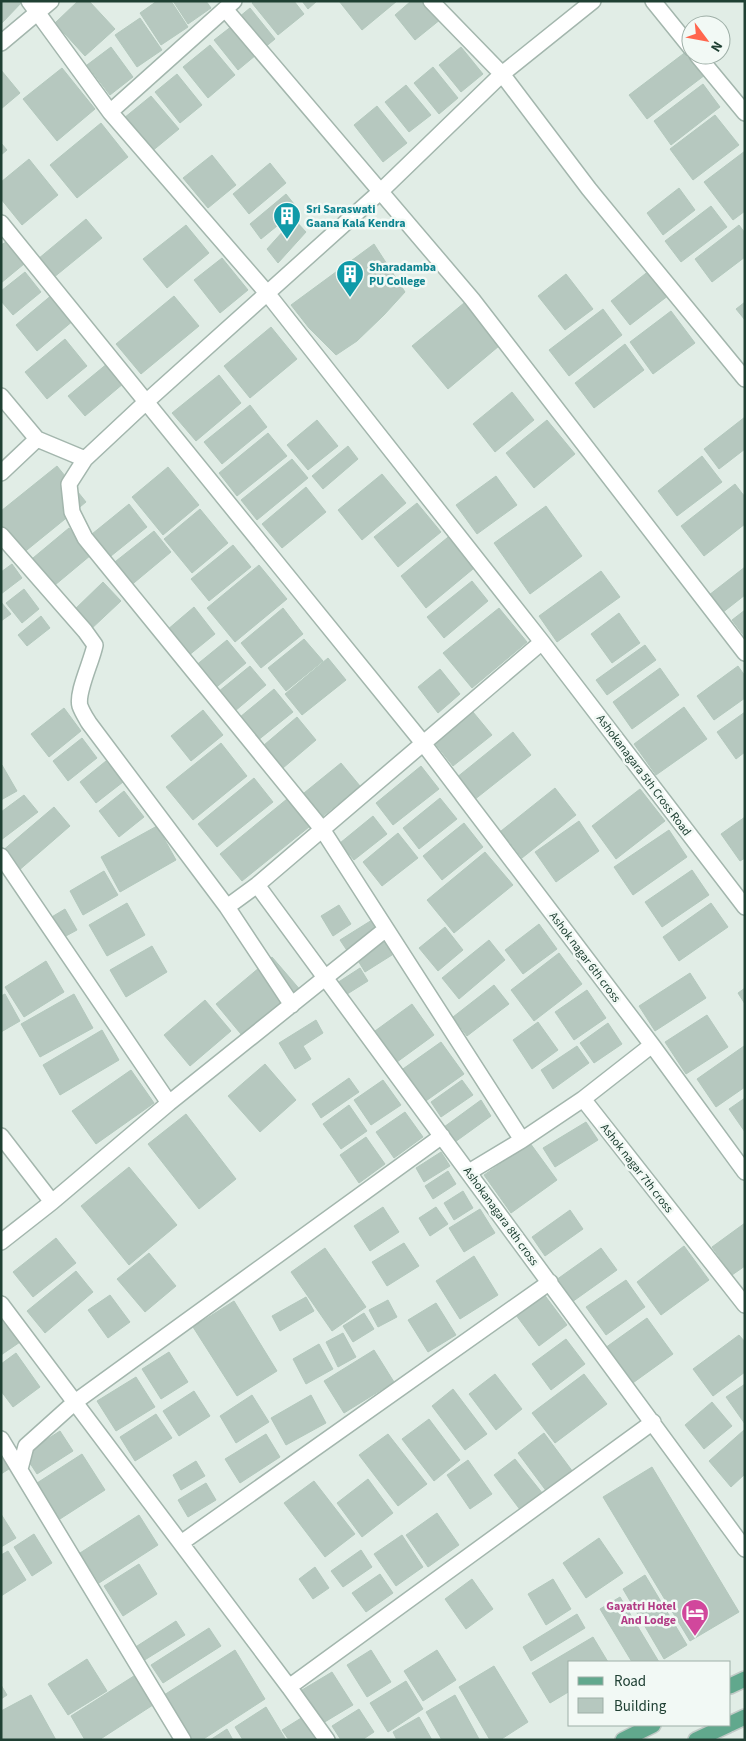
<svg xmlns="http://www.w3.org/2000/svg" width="746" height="1741" font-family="'Source Sans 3',sans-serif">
<rect width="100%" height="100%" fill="#e1ede6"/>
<path fill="#b6c8bf" stroke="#b3c8bd" d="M 1,1 L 23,1 L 1,24 Z
M 78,1 L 89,1 L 115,29 L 85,56 L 55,23 Z
M 157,1 L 171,1 L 188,27 L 161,45 L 140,13 Z
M 173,1 L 206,1 L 211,8 L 188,24 Z
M 254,1 L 294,1 L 304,14 L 278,35 L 252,3 Z
M 302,1 L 317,1 L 308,9 Z
M 339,1 L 397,1 L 362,30 Z
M 411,1 L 426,1 L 441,19 L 415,40 L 395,15 Z
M 250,8 L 275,39 L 258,53 L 233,22 Z
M 140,18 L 162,50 L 137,67 L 115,35 Z
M 232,26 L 256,55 L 238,70 L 214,40 Z
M 210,45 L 235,75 L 208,98 L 183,67 Z
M 111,47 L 133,77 L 110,95 L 87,65 Z
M 461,47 L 483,74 L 461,92 L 439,65 Z
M 687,51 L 705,75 L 647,119 L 629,95 Z
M 433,67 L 458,98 L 439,114 L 414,83 Z
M 62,68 L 95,109 L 57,141 L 23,99 Z
M 1,70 L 20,93 L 1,109 Z
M 177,74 L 202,105 L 180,123 L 155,92 Z
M 703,84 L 720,107 L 671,145 L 654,121 Z
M 406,85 L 431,115 L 409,132 L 385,102 Z
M 151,96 L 179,129 L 151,152 L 124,118 Z
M 377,106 L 407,143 L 383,162 L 354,125 Z
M 715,115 L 739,145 L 693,180 L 670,149 Z
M 101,123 L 128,157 L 77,198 L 50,165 Z
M 1,143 L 7,150 L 1,155 Z
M 745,151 L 745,211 L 733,220 L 704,182 Z
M 212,155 L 236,185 L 208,208 L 183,178 Z
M 29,159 L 58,195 L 22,225 L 1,199 L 1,182 Z
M 270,163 L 286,183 L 249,214 L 233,194 Z
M 679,188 L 695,210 L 663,235 L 647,213 Z
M 286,194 L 298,209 L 261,239 L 250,224 Z
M 711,206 L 727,227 L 681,262 L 665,241 Z
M 86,219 L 102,238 L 53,278 L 38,259 Z
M 294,219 L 306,232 L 278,263 L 267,249 Z
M 186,225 L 209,253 L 167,288 L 143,259 Z
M 739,225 L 745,233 L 745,257 L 712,282 L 695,259 Z
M 6,242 L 24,264 L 1,283 L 1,245 Z
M 374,244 L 405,292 L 384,315 L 357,341 L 336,355 L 309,328 L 291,305 Z
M 222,258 L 248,290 L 220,313 L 194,280 Z
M 650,270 L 669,295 L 630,325 L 611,301 Z
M 25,272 L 41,292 L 13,315 L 1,301 L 1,291 Z
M 566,274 L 593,309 L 565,330 L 538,296 Z
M 53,294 L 74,320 L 37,351 L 16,325 Z
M 174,296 L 199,326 L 141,374 L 116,344 Z
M 745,302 L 745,320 L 736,309 Z
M 464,303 L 499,346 L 448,389 L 412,346 Z
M 603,309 L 622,335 L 569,376 L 549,350 Z
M 671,311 L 695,343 L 653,374 L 630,342 Z
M 271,327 L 297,359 L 250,398 L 224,366 Z
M 65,339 L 87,366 L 47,399 L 25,372 Z
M 625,344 L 644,370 L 594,408 L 575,383 Z
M 108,363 L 124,383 L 85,416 L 68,396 Z
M 219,375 L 241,403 L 196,441 L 172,413 Z
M 512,392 L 534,420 L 495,452 L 473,424 Z
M 250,405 L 267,427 L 222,464 L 204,442 Z
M 745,417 L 745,449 L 719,469 L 704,449 Z
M 317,420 L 338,446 L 308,470 L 287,445 Z
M 547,420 L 575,454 L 534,488 L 506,453 Z
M 268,433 L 287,456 L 237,496 L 219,473 Z
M 348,446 L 358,459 L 323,489 L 312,476 Z
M 702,456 L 722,482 L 677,516 L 658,491 Z
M 292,459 L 308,478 L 257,520 L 241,500 Z
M 57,466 L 86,502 L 22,554 L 1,529 L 1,511 Z
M 168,467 L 199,505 L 163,535 L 132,497 Z
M 382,474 L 406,503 L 362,540 L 338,510 Z
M 496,476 L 517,505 L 477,534 L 456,505 Z
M 735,484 L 745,497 L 745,524 L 704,556 L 681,526 Z
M 306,487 L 326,512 L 282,548 L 262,524 Z
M 417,503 L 441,532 L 398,567 L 374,537 Z
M 129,504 L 147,527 L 111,556 L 92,534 Z
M 546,506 L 582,556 L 530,594 L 494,543 Z
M 200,509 L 228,543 L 192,573 L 164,539 Z
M 69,528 L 91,555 L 49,590 L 27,563 Z
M 154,531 L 171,552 L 129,587 L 111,565 Z
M 453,533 L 479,564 L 426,608 L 401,576 Z
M 233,545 L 251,567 L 209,601 L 191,579 Z
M 12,564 L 22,578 L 1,594 L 1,572 Z
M 259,565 L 287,599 L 235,642 L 207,608 Z
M 745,567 L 745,595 L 722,613 L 709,595 Z
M 601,571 L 620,597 L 557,642 L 539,616 Z
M 472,581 L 488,601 L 444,638 L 427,617 Z
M 103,582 L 121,601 L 89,631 L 71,613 Z
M 24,589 L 39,609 L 22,623 L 6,603 Z
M 1,602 L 11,614 L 1,621 Z
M 194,607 L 215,634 L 188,656 L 167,630 Z
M 283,608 L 303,634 L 261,668 L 241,643 Z
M 499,608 L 527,642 L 472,688 L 443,653 Z
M 745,610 L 745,637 L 732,620 Z
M 619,613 L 640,643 L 612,663 L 591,634 Z
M 41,616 L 50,628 L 27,646 L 18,635 Z
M 304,639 L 323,661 L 286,691 L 268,668 Z
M 227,640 L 246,663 L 208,694 L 189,671 Z
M 645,645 L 656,660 L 607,695 L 596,680 Z
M 328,658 L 346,680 L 302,715 L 285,694 Z
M 250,666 L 266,685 L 229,716 L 213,696 Z
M 738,666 L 745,676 L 745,698 L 714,720 L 697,696 Z
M 660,668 L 679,695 L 632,729 L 613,702 Z
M 440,669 L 460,694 L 438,713 L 418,687 Z
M 274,689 L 293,712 L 252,745 L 234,722 Z
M 684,707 L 707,739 L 656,775 L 634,744 Z
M 64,708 L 81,731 L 49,757 L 31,734 Z
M 203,710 L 223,735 L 191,761 L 171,736 Z
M 473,712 L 492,735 L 453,766 L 434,742 Z
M 745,712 L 745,752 L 736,759 L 717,732 Z
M 297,717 L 316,740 L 283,768 L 264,745 Z
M 513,732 L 531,755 L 474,800 L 456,778 Z
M 82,738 L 97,758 L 68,781 L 53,761 Z
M 221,743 L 247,776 L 193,820 L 166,787 Z
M 106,761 L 123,782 L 96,803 L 80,782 Z
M 341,763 L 360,786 L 323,816 L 304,793 Z
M 2,765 L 17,791 L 1,800 L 1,766 Z
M 421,766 L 439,789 L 393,825 L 376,803 Z
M 254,778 L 273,802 L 217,847 L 198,824 Z
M 555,788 L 576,815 L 522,858 L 501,831 Z
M 640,789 L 665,821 L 616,859 L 592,826 Z
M 124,791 L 144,817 L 119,837 L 99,811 Z
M 24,795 L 38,812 L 1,840 L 1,812 Z
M 440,798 L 457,819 L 419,849 L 403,828 Z
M 287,799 L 309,827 L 242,881 L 220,854 Z
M 54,807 L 70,826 L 17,872 L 1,852 Z
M 373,816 L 387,834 L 354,860 L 340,843 Z
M 745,817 L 745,858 L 740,861 L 721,834 Z
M 579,821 L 599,851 L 556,882 L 535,852 Z
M 464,823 L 483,847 L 442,880 L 423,856 Z
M 157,826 L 176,860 L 120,892 L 101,857 Z
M 669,830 L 687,857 L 633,895 L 614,867 Z
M 398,833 L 418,858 L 382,886 L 363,862 Z
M 485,852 L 513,885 L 454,933 L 427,900 Z
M 692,870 L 709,895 L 662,927 L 645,902 Z
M 104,871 L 118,895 L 83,915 L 70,891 Z
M 127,903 L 145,935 L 107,956 L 89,925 Z
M 711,903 L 728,927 L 679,961 L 663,937 Z
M 339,905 L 351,924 L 333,936 L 321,916 Z
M 65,909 L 77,930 L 51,944 L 40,924 Z
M 372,920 L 380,932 L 348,952 L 340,940 Z
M 539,924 L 557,949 L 523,974 L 505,950 Z
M 445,927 L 463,950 L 438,971 L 419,948 Z
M 489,940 L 505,960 L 459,999 L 442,978 Z
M 384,942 L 392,955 L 365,972 L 357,959 Z
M 152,946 L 167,972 L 126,997 L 110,970 Z
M 559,953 L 582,984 L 534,1021 L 511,990 Z
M 272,957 L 302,992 L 245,1039 L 216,1004 Z
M 46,961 L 64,992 L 24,1017 L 5,987 Z
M 360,968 L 368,981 L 344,996 L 337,983 Z
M 690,973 L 706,998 L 655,1031 L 639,1006 Z
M 494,985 L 509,1004 L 467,1036 L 453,1017 Z
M 745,988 L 745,1004 L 738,993 Z
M 587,990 L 606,1018 L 574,1040 L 555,1012 Z
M 5,994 L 20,1021 L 1,1032 L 1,996 Z
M 74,994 L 93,1028 L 40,1057 L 21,1024 Z
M 205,1000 L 231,1031 L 190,1066 L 164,1035 Z
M 412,1004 L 434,1035 L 397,1062 L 375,1031 Z
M 707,1015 L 728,1047 L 686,1074 L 665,1042 Z
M 316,1020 L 323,1033 L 303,1046 L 311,1059 L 295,1069 L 279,1043 Z
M 538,1022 L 558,1050 L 532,1069 L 513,1040 Z
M 608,1023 L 622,1044 L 594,1063 L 580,1043 Z
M 102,1030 L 119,1060 L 60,1095 L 43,1065 Z
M 441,1042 L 464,1074 L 423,1103 L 400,1071 Z
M 577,1046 L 589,1063 L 553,1089 L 541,1070 Z
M 744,1046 L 745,1087 L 716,1107 L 697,1079 Z
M 265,1064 L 296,1100 L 260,1132 L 228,1096 Z
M 131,1070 L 154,1103 L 96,1144 L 72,1111 Z
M 349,1078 L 359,1092 L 321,1118 L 312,1104 Z
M 383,1080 L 401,1105 L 371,1125 L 354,1100 Z
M 462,1080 L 473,1095 L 441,1117 L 431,1102 Z
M 745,1098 L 745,1132 L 729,1109 Z
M 481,1100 L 491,1116 L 455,1142 L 444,1127 Z
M 349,1105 L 367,1131 L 341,1149 L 323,1124 Z
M 405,1112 L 423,1137 L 394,1158 L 376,1132 Z
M 186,1114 L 236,1179 L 199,1209 L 148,1144 Z
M 586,1122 L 598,1140 L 555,1167 L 543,1148 Z
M 366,1137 L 385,1164 L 359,1183 L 340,1155 Z
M 530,1143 L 557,1180 L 511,1213 L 484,1175 Z
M 441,1152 L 450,1166 L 424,1182 L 416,1168 Z
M 129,1167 L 177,1225 L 129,1265 L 81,1206 Z
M 448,1171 L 456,1184 L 433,1199 L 425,1186 Z
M 463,1191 L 473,1208 L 454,1220 L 444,1203 Z
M 383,1207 L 399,1232 L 370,1251 L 354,1226 Z
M 436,1207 L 448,1224 L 430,1236 L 419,1218 Z
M 480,1209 L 495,1233 L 464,1252 L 449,1228 Z
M 570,1210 L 583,1229 L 545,1256 L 532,1237 Z
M 745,1223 L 745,1266 L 732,1275 L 712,1247 Z
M 56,1238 L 76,1263 L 33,1297 L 13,1272 Z
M 404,1243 L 419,1266 L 387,1286 L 372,1262 Z
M 684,1246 L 709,1280 L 661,1315 L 637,1282 Z
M 325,1248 L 366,1307 L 332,1331 L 291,1272 Z
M 601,1248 L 617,1270 L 572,1302 L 556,1280 Z
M 149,1253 L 176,1286 L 145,1312 L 117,1279 Z
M 474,1256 L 498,1295 L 460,1319 L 436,1281 Z
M 76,1271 L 93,1292 L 45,1333 L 27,1311 Z
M 626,1280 L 645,1307 L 606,1335 L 586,1307 Z
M 540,1289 L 567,1325 L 539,1346 L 513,1311 Z
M 110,1295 L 130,1322 L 108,1338 L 88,1310 Z
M 306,1297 L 314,1311 L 280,1331 L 272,1316 Z
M 388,1300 L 397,1317 L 378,1327 L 369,1310 Z
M 234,1301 L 277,1371 L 237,1396 L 193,1327 Z
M 436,1303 L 456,1335 L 428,1352 L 408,1320 Z
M 364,1313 L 374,1329 L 353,1342 L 343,1326 Z
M 7,1317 L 23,1340 L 1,1355 L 1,1321 Z
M 647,1318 L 673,1354 L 630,1385 L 605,1348 Z
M 343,1333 L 356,1357 L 338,1367 L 326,1342 Z
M 739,1335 L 745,1342 L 745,1372 L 713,1396 L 693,1369 Z
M 566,1339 L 585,1364 L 551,1390 L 532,1364 Z
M 319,1344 L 333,1369 L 306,1384 L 293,1359 Z
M 374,1350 L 394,1382 L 344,1413 L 324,1381 Z
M 169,1352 L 188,1382 L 161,1399 L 142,1369 Z
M 16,1353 L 40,1387 L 13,1407 L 1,1391 L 1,1364 Z
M 495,1374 L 522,1409 L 496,1430 L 469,1394 Z
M 584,1374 L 607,1404 L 555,1443 L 532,1413 Z
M 136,1377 L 155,1407 L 116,1431 L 97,1401 Z
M 745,1384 L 745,1424 L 726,1397 Z
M 453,1389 L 487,1434 L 465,1450 L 432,1406 Z
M 194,1391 L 210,1416 L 179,1436 L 163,1411 Z
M 252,1395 L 269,1422 L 236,1443 L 220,1416 Z
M 311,1395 L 326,1423 L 286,1445 L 271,1418 Z
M 712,1402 L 732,1426 L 704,1449 L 685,1425 Z
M 156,1414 L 172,1438 L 135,1461 L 120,1437 Z
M 429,1419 L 460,1460 L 434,1481 L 402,1439 Z
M 744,1430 L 745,1474 L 731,1487 L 709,1461 Z
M 60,1431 L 73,1451 L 37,1474 L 24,1454 Z
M 544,1433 L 573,1472 L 547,1492 L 518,1453 Z
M 266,1434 L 280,1457 L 240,1483 L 225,1459 Z
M 388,1434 L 427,1484 L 398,1506 L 359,1455 Z
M 1,1450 L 12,1467 L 1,1474 Z
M 82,1454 L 105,1490 L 60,1519 L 37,1483 Z
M 515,1459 L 543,1494 L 521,1511 L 494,1475 Z
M 468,1460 L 492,1494 L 470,1509 L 447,1475 Z
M 196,1461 L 205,1476 L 181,1490 L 173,1475 Z
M 652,1467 L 739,1612 L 690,1641 L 603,1497 Z
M 368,1479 L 393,1513 L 362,1537 L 337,1503 Z
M 314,1481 L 355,1534 L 325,1557 L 284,1503 Z
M 206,1483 L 216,1500 L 188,1517 L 178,1500 Z
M 437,1513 L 459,1545 L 428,1567 L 406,1535 Z
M 1,1514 L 16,1538 L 1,1547 Z
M 139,1515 L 158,1545 L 99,1583 L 80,1553 Z
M 34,1534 L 52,1563 L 32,1576 L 14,1547 Z
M 402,1535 L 423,1567 L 396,1586 L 374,1554 Z
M 599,1538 L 623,1573 L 586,1598 L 563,1563 Z
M 361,1550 L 372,1567 L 343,1587 L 331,1571 Z
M 8,1551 L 26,1580 L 1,1596 L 1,1555 Z
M 139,1564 L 157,1594 L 123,1616 L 104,1586 Z
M 315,1567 L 329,1588 L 313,1599 L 299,1579 Z
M 380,1574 L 393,1593 L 366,1612 L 352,1593 Z
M 645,1575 L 687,1645 L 664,1659 L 623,1589 Z
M 472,1579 L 493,1609 L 466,1629 L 445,1599 Z
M 553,1579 L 571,1609 L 546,1625 L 528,1594 Z
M 620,1597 L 659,1662 L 632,1662 L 600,1609 Z
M 577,1614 L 585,1628 L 531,1661 L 523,1647 Z
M 176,1621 L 185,1635 L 143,1661 L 134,1648 Z
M 209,1628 L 221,1646 L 163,1683 L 151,1665 Z
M 593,1637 L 608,1662 L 570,1662 L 570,1691 L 550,1703 L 532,1673 Z
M 235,1650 L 265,1699 L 202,1740 L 192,1740 L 164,1695 Z
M 371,1650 L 391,1682 L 367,1697 L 347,1665 Z
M 437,1650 L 456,1680 L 423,1701 L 404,1671 Z
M 87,1659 L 107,1691 L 68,1715 L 48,1684 Z
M 494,1666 L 528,1722 L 500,1740 L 490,1740 L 459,1687 Z
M 332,1672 L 353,1705 L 323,1723 L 302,1690 Z
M 137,1674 L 156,1703 L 99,1740 L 85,1740 L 71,1716 Z
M 406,1681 L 423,1709 L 388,1732 L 370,1703 Z
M 1,1685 L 7,1695 L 1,1699 Z
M 31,1695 L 56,1740 L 1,1740 L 1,1711 Z
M 455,1695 L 479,1739 L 477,1740 L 442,1740 L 426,1712 Z
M 266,1707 L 286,1740 L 243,1740 L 235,1727 Z
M 359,1709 L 374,1732 L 362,1740 L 341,1740 L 332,1726 Z
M 306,1715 L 322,1740 L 289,1740 L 282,1730 Z
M 419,1717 L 432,1740 L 397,1740 L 393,1732 Z
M 227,1729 L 233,1740 L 210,1740 Z"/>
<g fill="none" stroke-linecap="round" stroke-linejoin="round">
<defs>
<path id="minor" d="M 29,1 L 110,112 L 267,293 L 542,642 L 745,907
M 431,1 L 502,74 L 589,189 L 745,379
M 653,1 L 691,48
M 225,9 L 472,299 L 745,653
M 1,43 L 51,1
M 697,55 L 745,113
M 110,112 L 234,1
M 1,223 L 423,743 L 652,1045 L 745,1172
M 1,396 L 37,439 L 85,459
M 1,473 L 37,439
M 1,535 L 85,631 L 95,645 C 92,661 76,693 80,706 C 82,712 86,718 89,723 L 227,907 L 292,1005
M 1,856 L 169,1103
M 257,885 L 745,1549
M 227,907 L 257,885 L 542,642
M 652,1045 L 583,1099 L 745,1305
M 583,1099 L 522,1140 L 322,829 L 85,538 L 72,512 L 69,484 L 85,459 L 146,402 L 381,191 L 502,74 L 593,1
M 1,1136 L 52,1202
M 469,1172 L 522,1140
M 1,1242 L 52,1202 L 169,1103 L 386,929
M 1,1304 L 289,1687 L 327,1740
M 1,1439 L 183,1740
M 20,1469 L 26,1446 L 75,1402 L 442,1136
M 181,1543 L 550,1282
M 289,1687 L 653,1422"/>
<path id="primary" d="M 730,1686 L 745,1679
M 730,1724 L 745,1717
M 623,1740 L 653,1725
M 696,1740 L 728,1725"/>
</defs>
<use href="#minor" stroke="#a3b6ad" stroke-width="18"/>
<use href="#primary" stroke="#c0cac6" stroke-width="18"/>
<use href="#minor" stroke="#fff" stroke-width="15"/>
<use href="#primary" stroke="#61a88d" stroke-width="15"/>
</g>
<defs>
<symbol id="building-pin" viewBox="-11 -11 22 30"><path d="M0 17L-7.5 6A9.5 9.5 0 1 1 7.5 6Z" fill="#0f9aa8" stroke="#f2f9f5"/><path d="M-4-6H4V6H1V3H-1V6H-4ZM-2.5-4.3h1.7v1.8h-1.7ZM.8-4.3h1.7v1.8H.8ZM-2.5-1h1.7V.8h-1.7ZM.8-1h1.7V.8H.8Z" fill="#fff"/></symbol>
<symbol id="hotel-pin" viewBox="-11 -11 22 30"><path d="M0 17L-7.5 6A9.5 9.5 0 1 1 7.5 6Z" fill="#d1479c" stroke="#f2f9f5"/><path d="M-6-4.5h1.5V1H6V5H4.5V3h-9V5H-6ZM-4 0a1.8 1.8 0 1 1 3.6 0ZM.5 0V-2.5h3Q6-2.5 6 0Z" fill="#fff"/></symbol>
</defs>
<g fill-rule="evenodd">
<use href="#building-pin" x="271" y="200" width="32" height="43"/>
<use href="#building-pin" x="334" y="258" width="32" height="43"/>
<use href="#hotel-pin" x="679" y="1597" width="32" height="43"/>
</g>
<g text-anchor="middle" stroke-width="5" stroke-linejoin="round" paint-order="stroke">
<g font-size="12" font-weight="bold" fill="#0d838f" stroke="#f2f9f5" text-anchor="start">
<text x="306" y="213">Sri Saraswati<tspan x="306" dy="14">Gaana Kala Kendra</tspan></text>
<text x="369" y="271">Sharadamba<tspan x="369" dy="14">PU College</tspan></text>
</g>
<g font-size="12" fill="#1f4033" stroke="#f2f9f5">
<text transform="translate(644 775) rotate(53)" y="4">Ashokanagara 5th Cross Road</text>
<text transform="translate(585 957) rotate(53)" y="4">Ashok nagar 6th cross</text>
<text transform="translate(637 1168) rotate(52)" y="4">Ashok nagar 7th cross</text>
<text transform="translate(501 1216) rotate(54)" y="4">Ashokanagara 8th cross</text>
</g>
<g font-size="12" font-weight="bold" fill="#b23c85" stroke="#f2f9f5" text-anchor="end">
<text x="676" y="1610">Gayatri Hotel<tspan x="676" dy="14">And Lodge</tspan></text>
</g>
</g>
<rect width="746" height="1741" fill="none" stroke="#1f4033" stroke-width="5"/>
<rect x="568" y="1661" width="162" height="65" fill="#f2f9f5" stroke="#9eafa7"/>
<rect x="578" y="1677" width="25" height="8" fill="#61a88d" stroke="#9eafa7"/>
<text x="614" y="1686" font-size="15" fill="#1f4033">Road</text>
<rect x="578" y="1698" width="25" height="15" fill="#b6c8bf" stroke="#9eafa7"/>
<text x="614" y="1711" font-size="15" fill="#1f4033">Building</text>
<g transform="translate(706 40) rotate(122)"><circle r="24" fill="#f2f9f5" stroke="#9eafa7"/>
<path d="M0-4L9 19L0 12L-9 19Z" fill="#ff654d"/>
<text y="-8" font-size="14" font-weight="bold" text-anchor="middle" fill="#1f4033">N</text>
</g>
</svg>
